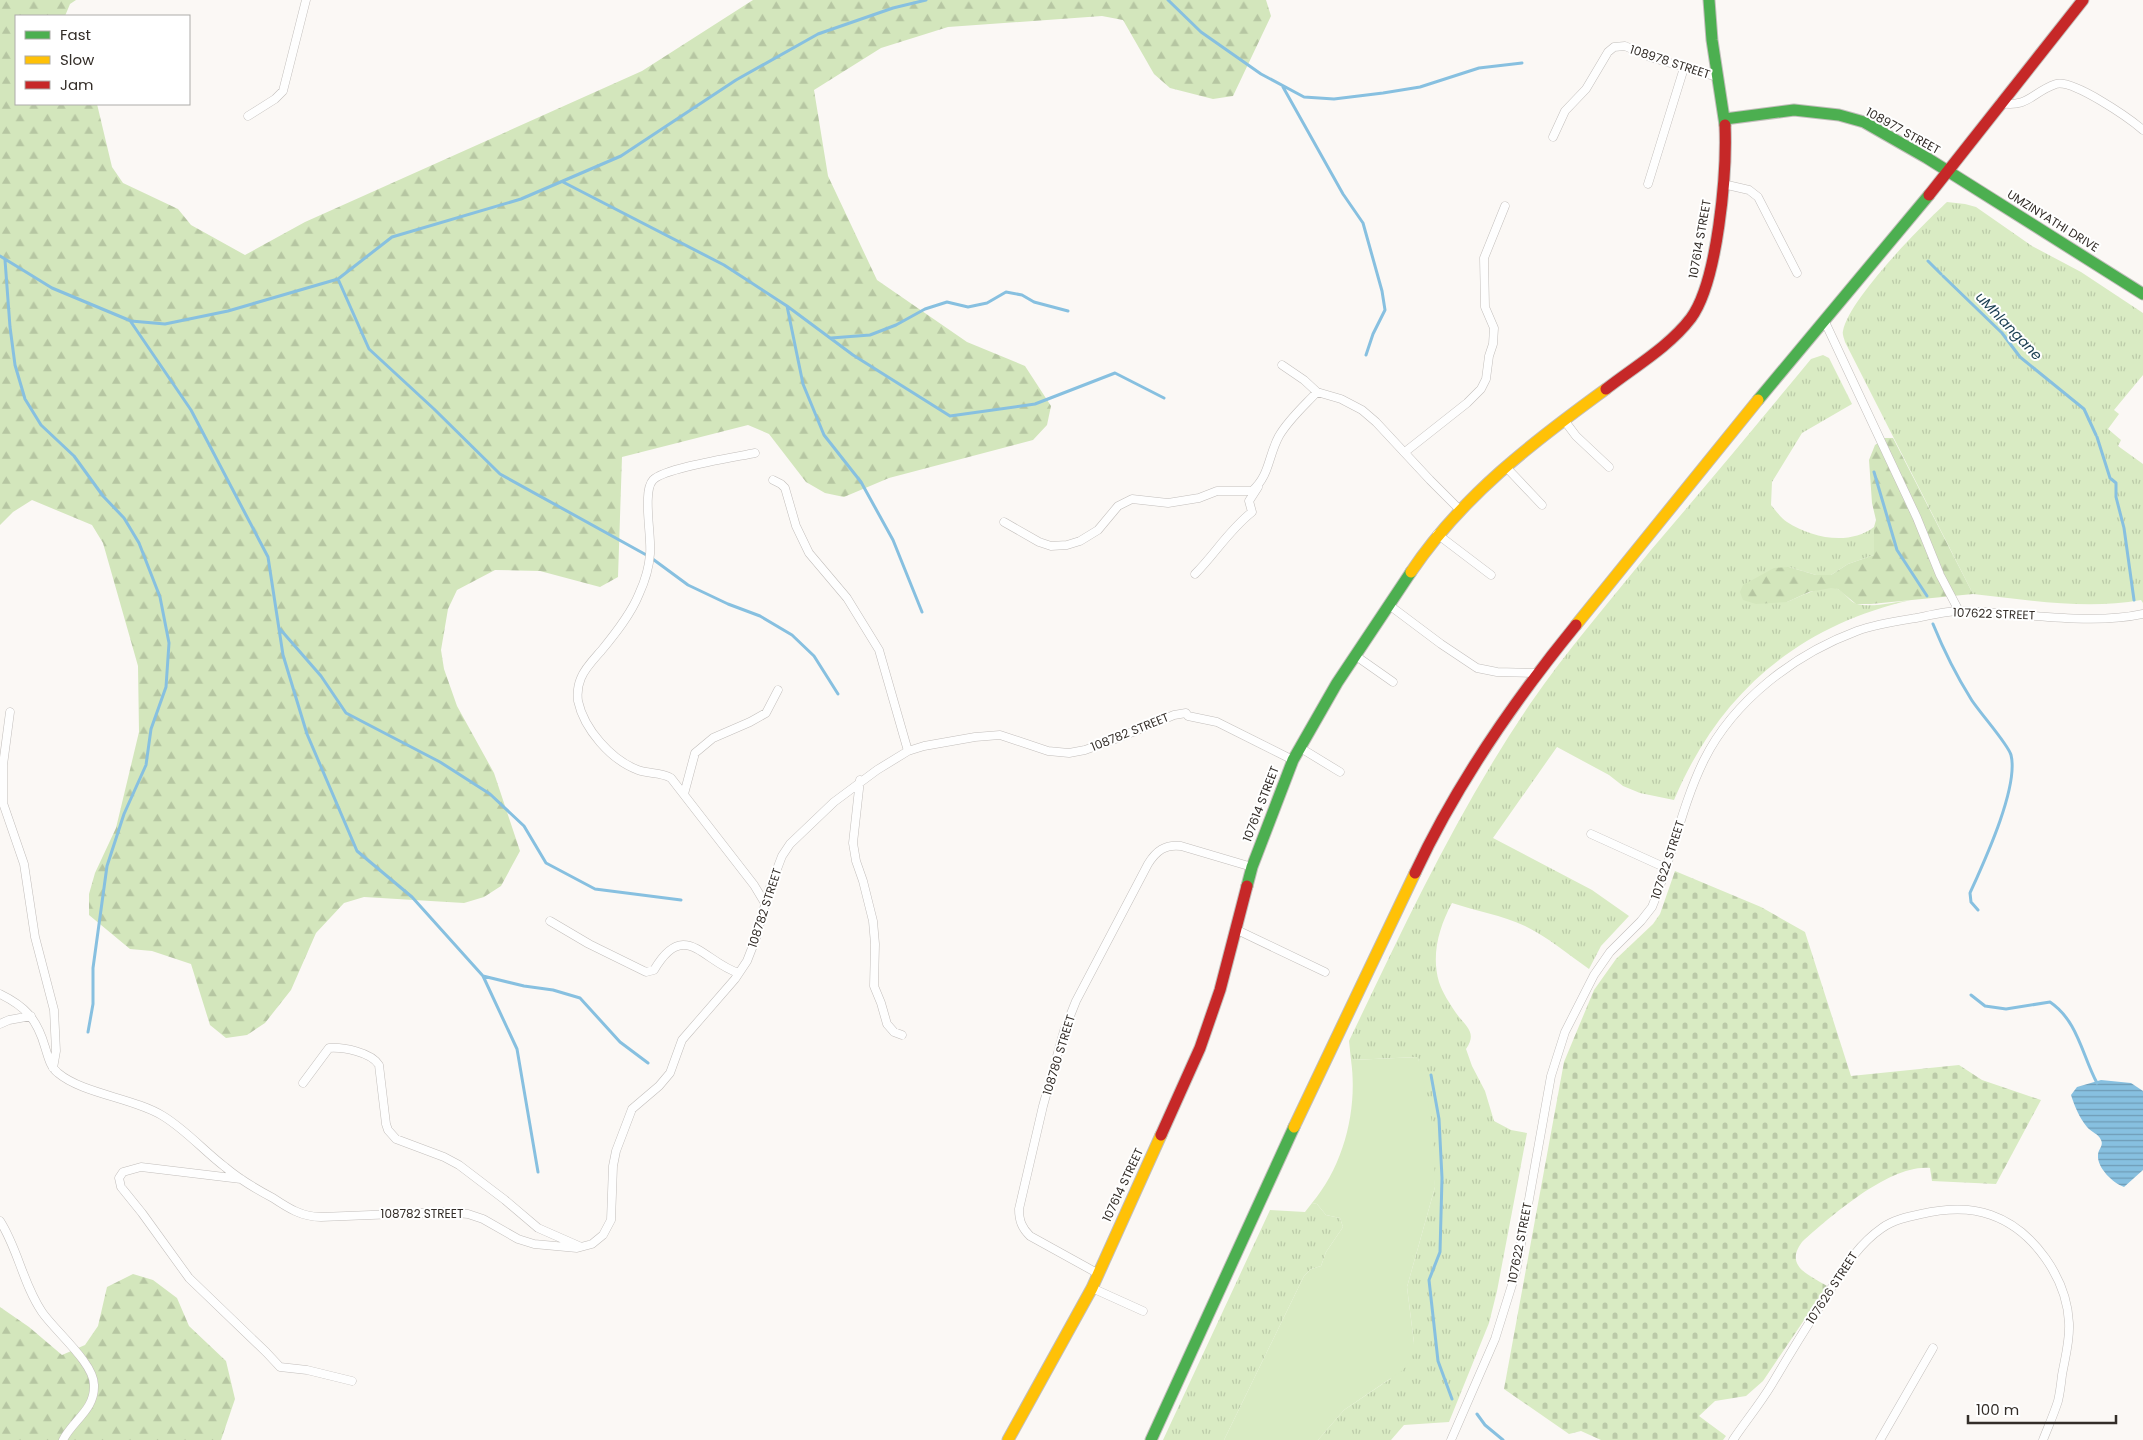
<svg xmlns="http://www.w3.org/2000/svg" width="2143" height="1440" font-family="Poppins,sans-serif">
<defs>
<pattern id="grass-tufts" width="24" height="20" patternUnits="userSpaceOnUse" patternTransform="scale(1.25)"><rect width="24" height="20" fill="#d9ebc3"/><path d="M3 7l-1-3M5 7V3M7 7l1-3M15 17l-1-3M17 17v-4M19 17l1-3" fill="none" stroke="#bbcaa8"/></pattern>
<pattern id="forest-firs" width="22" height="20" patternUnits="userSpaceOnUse" patternTransform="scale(1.25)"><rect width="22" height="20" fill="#d3e6bc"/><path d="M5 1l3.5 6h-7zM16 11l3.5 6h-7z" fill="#b6c6a2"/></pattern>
<pattern id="cemetery-stones" width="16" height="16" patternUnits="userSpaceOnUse" patternTransform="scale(1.25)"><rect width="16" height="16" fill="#d9ebc3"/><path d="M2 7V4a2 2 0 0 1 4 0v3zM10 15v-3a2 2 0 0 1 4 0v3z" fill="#bbcaa8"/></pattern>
<pattern id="water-rules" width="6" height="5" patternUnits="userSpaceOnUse" patternTransform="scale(1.25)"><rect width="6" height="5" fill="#87c0e0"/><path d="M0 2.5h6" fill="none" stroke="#6f9cb6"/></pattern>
</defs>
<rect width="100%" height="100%" fill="#fbf8f5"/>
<path fill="url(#grass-tufts)" d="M 1947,202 L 1965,204 L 1976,207 L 2032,246 L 2081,272 L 2143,313 L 2143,375 L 2114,410 L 2119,414 L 2108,429 L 2121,440 L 2118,446 L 2143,464 L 2143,603 L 2141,600 C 2086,610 2029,600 1973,594 L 1845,342 C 1844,338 1842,334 1843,331 C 1849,299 1922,225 1947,202 Z
M 1823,355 L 1829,358 L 1852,404 L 1802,433 L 1772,482 L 1771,505 C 1776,511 1781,518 1787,522 C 1812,538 1849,546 1874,527 L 1874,555 L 1848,564 L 1831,575 L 1816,575 L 1789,567 L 1787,602 C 1799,597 1826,583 1838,589 C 1845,593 1850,602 1857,604 C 1872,608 1895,602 1911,600 C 1798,626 1719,693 1674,800 L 1640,793 L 1623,786 L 1609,775 L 1557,747 L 1493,838 L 1592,890 L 1629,916 L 1601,946 L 1589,969 C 1569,955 1548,937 1525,926 C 1502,915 1476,911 1452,903 C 1439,927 1431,955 1439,982 C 1442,992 1450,1004 1456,1013 C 1465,1026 1478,1032 1466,1049 L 1472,1066 L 1485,1091 L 1494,1121 L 1511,1130 L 1527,1133 L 1497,1291 L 1489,1323 L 1449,1422 L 1404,1425 L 1391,1440 L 1318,1440 L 1344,1410 L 1390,1379 L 1414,1343 L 1407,1287 L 1435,1187 L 1418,1057 L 1351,1060 L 1349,1041 C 1404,926 1458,810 1530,704 C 1567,650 1610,601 1651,550 C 1705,487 1758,423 1811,359 Z
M 1312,1203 L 1317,1204 L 1326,1215 L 1340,1218 L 1343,1227 L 1326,1252 L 1321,1266 L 1311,1269 L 1304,1276 L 1224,1440 L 1163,1440 L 1270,1210 L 1305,1212 Z"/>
<path fill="url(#forest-firs)" d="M 0,0 L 76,0 L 70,4 L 65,16 L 16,16 L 16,104 L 97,104 L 112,167 L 123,183 L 178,209 L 191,225 L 245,255 L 305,222 L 642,71 L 753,0 L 1266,0 L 1271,16 L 1233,96 L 1213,99 L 1170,88 L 1154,74 L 1123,20 L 1102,16 L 948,27 L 881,48 L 814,90 L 828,176 L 877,280 L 967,342 L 1025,366 L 1051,406 L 1047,425 L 1033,440 L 889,478 L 844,497 L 825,493 L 806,482 L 769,434 L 748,425 L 622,457 L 618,577 L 600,587 L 540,571 L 495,570 L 457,590 L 448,609 L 441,650 L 444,669 L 457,706 L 494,773 L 520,851 L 501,886 L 484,897 L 464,903 L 364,897 L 344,903 L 316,933 L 291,990 L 265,1023 L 247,1035 L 226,1038 L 210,1025 L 191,964 L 152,951 L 130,949 L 89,915 L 89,894 L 95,873 L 116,828 L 139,732 L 138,666 L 103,543 L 92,525 L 32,500 L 13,512 L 0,525 Z
M 1885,438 L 1893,438 L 1973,594 L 1871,604 L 1856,604 L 1838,589 L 1831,588 L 1809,592 L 1787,602 L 1756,604 L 1743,600 L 1740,592 L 1743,585 L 1774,568 L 1789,567 L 1816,575 L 1831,575 L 1848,564 L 1874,555 L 1874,527 L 1876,520 L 1872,503 L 1869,460 L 1875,445 Z
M 133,1274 L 153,1280 L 177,1298 L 189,1326 L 226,1361 L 235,1399 L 221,1440 L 0,1440 L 0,1307 L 29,1327 L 62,1355 L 85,1345 L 98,1326 L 107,1287 Z"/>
<path fill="url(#cemetery-stones)" d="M 1675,871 L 1761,907 L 1805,932 L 1851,1076 L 1959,1065 L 1982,1080 L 2041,1100 L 1996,1184 L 1932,1181 L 1930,1168 C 1890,1164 1831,1216 1802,1242 C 1784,1266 1809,1275 1827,1286 L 1763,1381 L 1746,1396 L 1715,1401 L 1699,1416 L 1726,1436 L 1723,1440 L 1601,1440 L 1581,1431 L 1569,1434 L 1504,1389 L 1564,1062 L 1594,990 L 1616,959 L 1653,924 L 1660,914 Z"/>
<path fill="#d9ebc3" d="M 1418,1057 L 1433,1127 L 1435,1187 L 1407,1287 L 1414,1343 L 1412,1358 L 1403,1370 L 1344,1410 L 1318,1440 L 1224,1440 L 1304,1276 L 1311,1269 L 1321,1266 L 1326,1252 L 1343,1227 L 1340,1218 L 1326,1215 L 1317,1204 L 1312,1203 C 1344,1165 1358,1109 1351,1060 Z"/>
<path fill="url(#water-rules)" d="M 2101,1080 L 2131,1083 L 2143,1091 L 2143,1170 L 2124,1187 C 2113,1183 2097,1168 2098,1155 C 2098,1149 2104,1146 2101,1140 C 2099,1134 2091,1132 2087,1127 C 2079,1117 2075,1107 2071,1095 L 2077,1087 Z"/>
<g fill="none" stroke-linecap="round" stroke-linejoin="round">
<path stroke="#87c0e0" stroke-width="3" d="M 1168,0 L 1201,32 L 1261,74 L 1304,97 L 1334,99 L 1383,93 L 1420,87 L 1479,68 L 1522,63
M 1283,87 L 1343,194 L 1363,223 L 1382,291 L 1385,310 L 1373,334 L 1366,355
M 563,182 L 724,265 L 787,306 L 853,355 L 950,416 L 1035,404 L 1115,373 L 1164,398
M 0,256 L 52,288 L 131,321 L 165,324 L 228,311 L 338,279 L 392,237 L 521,199 L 621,156 L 736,80 L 818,34 L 893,8 L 926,0
M 5,260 L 10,327 L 15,365 L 25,399 L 41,425 L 74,456 L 103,496 L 124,518 L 139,543 L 160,597 L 169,643 L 166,687 L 151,729 L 146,765 L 124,814 L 107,866 L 93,968 L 93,1004 L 88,1032
M 1928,261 L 1941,274
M 1943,276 L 2002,333 L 2020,357 L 2084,409 L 2096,435
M 338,279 L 369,349 L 434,409 L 500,474 L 650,557 L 688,585 L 728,604 L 760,616 L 792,635 L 814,656 L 838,694
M 787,306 L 803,384 L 824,435 L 861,482 L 893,540 L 922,612
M 131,322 L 191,410 L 268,557 L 283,655 L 307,734 L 357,851 L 412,897 L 483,976 L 517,1049 L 538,1172
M 831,338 L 870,335 L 896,325 L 925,309 L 947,302 L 968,307 L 987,303 L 1006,292 L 1022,295 L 1034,302 L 1068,311
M 2097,437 L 2110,478 L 2116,483 L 2116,497 L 2124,528 L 2134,600
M 1874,472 L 1897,550 L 1927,596
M 1933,624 C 1944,651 1956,675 1971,699 C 1979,712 2008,744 2011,755 C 2019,787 1984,862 1970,893 L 1971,902 L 1978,910
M 280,629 L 321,676 L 346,713 L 440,762 L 490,794 L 524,826 L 546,863 L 595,889 L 681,900
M 483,976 L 524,986 L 553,990 L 580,998 L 620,1042 L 648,1063
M 1971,995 L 1985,1006 L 2006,1009 L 2050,1002 C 2078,1021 2082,1055 2097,1083
M 1431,1075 L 1439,1119 L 1442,1178 L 1440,1252 L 1429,1280 L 1438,1361 L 1452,1399
M 1477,1414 L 1485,1425 L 1503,1440"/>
<defs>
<path id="street" d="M 2000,103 C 2029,108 2032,92 2056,84 C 2073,79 2129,118 2143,130
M 248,116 L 275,99 L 283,91 L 306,0
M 1553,137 L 1565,111 L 1586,89 L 1608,52 L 1614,47 L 1625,46 L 1650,57 L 1717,77
M 1648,184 L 1684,68
M 1723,184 L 1749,190 L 1758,197 L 1797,273
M 1825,322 L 1917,518 L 1940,575 L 1959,611
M 1282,365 L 1304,380 L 1317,392 L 1341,399 L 1362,410 L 1376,422 L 1430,480 L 1459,509
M 1564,420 L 1576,436 L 1609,467
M 1405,452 L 1467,403 L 1481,389 L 1486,379 L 1489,356 L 1493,344 L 1494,328 L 1485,307 L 1484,258 L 1505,206
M 755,453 C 736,457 664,468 653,480 C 642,491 652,538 650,554 C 649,569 645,581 639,594 C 631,614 615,634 601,651 C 594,659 585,668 581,678 C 578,685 577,693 578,701 C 584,729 611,760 638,770 C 649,774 661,772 671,778 L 754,885 L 766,905
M 1506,467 L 1542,505
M 773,480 L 781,484 L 785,488 L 796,526 L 809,553 L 847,598 L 879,650 L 908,751
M 1004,522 L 1039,542 L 1051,546 L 1067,545 L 1080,541 L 1098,530 L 1118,506 L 1132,499 L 1168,503 L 1199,498 L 1217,491 L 1252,491 C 1270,475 1268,456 1279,436 C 1289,419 1303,407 1317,392
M 1437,534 L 1491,575
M 1195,574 C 1215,554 1229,530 1252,512 L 1249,501 L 1258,487
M 1389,605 L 1441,644 L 1477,668 L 1497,672 L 1538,673
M 1356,656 L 1393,682
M 10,712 L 3,765 L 3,803 L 24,864 L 35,937 L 54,1010 L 56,1051 L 53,1068
M 1299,747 L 1340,772
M 860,780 L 853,843 L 856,861 L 863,881 L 873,921 L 875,944 L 874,986 L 881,1003 L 887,1024 L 894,1032 L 902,1035
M 684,794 L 695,753 L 713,738 L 750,722 L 766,713 L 778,690
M 1591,834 L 1666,868
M 550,921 L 589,944 L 646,972 L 654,970 C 685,917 704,963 739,973
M 1235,929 L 1325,972
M 0,994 C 25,1006 37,1019 45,1047 C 48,1056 50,1067 58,1073 C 83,1094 134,1098 163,1116 C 186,1130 204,1151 225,1167 C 239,1179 256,1189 273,1198 C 288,1208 302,1217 321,1217 L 446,1212 L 468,1214 L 483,1219 L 518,1239 L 534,1244 L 577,1248 L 592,1244 L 603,1235 L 611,1220 L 613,1166 L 616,1151 L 632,1109 L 659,1086 L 670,1073 L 682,1040 L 735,979 L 747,961 L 756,938 L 769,890 L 782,856 L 790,844 L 834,802 L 877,770 L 908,751 L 924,746 L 975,737 L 1000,735 L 1048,751 L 1069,753 L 1085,750 L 1118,738 L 1174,715 L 1186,713 L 1188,716 L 1217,722 L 1293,760
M 0,1024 L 9,1020 L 31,1016
M 303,1083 L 329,1048 C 343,1047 371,1052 379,1065 L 386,1124 L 388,1130 L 396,1139 L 444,1157 L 459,1165 L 505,1200 L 538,1228 L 579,1246
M 241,1179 L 141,1167 L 123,1172 L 119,1178 L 121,1187 L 142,1213 L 189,1278 L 266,1352 L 280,1367 L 307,1370 L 352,1381
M 0,1221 C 18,1249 23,1284 42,1312 C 55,1331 94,1363 94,1385 C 95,1410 73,1420 63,1440
M 1097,1273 L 1030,1236 C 1022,1228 1019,1221 1019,1209 L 1043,1106 L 1064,1031 L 1076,1001 L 1148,864 C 1156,851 1165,844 1181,846 L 1252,867
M 1092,1288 L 1143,1311
M 1451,1440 L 1495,1339 L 1516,1272 L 1551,1076 L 1565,1032 L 1594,975 L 1610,952 L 1641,921 L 1652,907 C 1672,859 1681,807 1704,760 C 1734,700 1795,654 1857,631 C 1876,624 1897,621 1916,618 C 1931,615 1947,611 1961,611 C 2017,612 2089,626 2143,614
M 1733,1440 C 1745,1422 1760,1404 1772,1384 C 1789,1355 1807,1326 1825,1298 C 1842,1272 1856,1246 1882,1228 C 1893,1220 1907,1217 1921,1214 C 1943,1209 1969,1207 1991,1215 C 2034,1230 2067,1279 2069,1323 C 2070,1341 2065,1358 2062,1375 C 2061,1384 2060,1393 2058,1401 C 2054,1414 2048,1427 2043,1440
M 1880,1440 L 1933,1348"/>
<path id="fast" d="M 1709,0 L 1712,40 L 1725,125
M 1725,119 L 1794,110 L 1839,115 L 1864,122 L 1927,158 L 2143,294
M 1758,400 L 1929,195
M 1247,886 L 1252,867 L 1293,760 L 1337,683 L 1411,572
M 1151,1440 L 1294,1127"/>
<path id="slow" d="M 1411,572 C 1462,496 1533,442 1606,389
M 1576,625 L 1758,400
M 1294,1127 L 1415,873
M 1008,1440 L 1092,1288 L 1161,1135"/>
<path id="jam" d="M 1929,195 L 2083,0
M 1606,389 C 1634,367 1669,347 1691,318 C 1718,281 1727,172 1725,125
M 1415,873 C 1457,783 1514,701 1576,625
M 1161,1135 L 1200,1048 L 1220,990 L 1247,886"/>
</defs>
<use href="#street" stroke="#c2bebb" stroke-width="9"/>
<use href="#fast" stroke="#c2bebb" stroke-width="13"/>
<use href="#slow" stroke="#c2bebb" stroke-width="13"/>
<use href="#jam" stroke="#c2bebb" stroke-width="13"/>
<use href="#street" stroke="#fefefe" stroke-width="8"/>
<use href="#fast" stroke="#4caf50" stroke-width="11"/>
<use href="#slow" stroke="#ffc107" stroke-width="11"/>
<use href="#jam" stroke="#c62828" stroke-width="11"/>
</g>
<g text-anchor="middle" stroke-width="4" stroke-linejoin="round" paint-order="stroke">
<g font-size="12" fill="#332d28" stroke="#fff">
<text transform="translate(1670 62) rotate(18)" y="4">108978 STREET</text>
<text transform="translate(1903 131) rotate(29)" y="4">108977 STREET</text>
<text transform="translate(2053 221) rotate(32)" y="4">UMZINYATHI DRIVE</text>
<text transform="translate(1700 239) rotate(-80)" y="4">107614 STREET</text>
<text transform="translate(1994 614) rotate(2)" y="4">107622 STREET</text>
<text transform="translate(1130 732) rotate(-22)" y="4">108782 STREET</text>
<text transform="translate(1261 804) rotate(-69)" y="4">107614 STREET</text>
<text transform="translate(1668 860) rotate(-72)" y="4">107622 STREET</text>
<text transform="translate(765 908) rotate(-72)" y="4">108782 STREET</text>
<text transform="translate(1059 1055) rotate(-73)" y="4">108780 STREET</text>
<text transform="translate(1123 1185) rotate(-65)" y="4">107614 STREET</text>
<text x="422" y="1218">108782 STREET</text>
<text transform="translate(1520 1243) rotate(-79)" y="4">107622 STREET</text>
<text transform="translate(1832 1288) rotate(-57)" y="4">107626 STREET</text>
</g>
<g font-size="14" font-style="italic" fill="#1a3e52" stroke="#fff">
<text transform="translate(2009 326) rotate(46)" y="5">uMhlangane</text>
</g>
</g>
<rect x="15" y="15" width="175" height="90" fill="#ffffff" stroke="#adaba9"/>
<rect x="25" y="31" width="25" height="8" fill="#4caf50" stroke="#adaba9"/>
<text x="60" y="40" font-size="15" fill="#332d28">Fast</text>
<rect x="25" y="56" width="25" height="8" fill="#ffc107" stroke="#adaba9"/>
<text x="60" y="65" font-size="15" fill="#332d28">Slow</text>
<rect x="25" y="81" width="25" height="8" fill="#c62828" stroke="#adaba9"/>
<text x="60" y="90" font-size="15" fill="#332d28">Jam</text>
<path d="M1968 1415v8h148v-8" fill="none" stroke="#332d28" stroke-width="2.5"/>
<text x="1976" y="1415" font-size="15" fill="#332d28" stroke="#ffffff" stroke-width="4" paint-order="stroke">100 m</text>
</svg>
